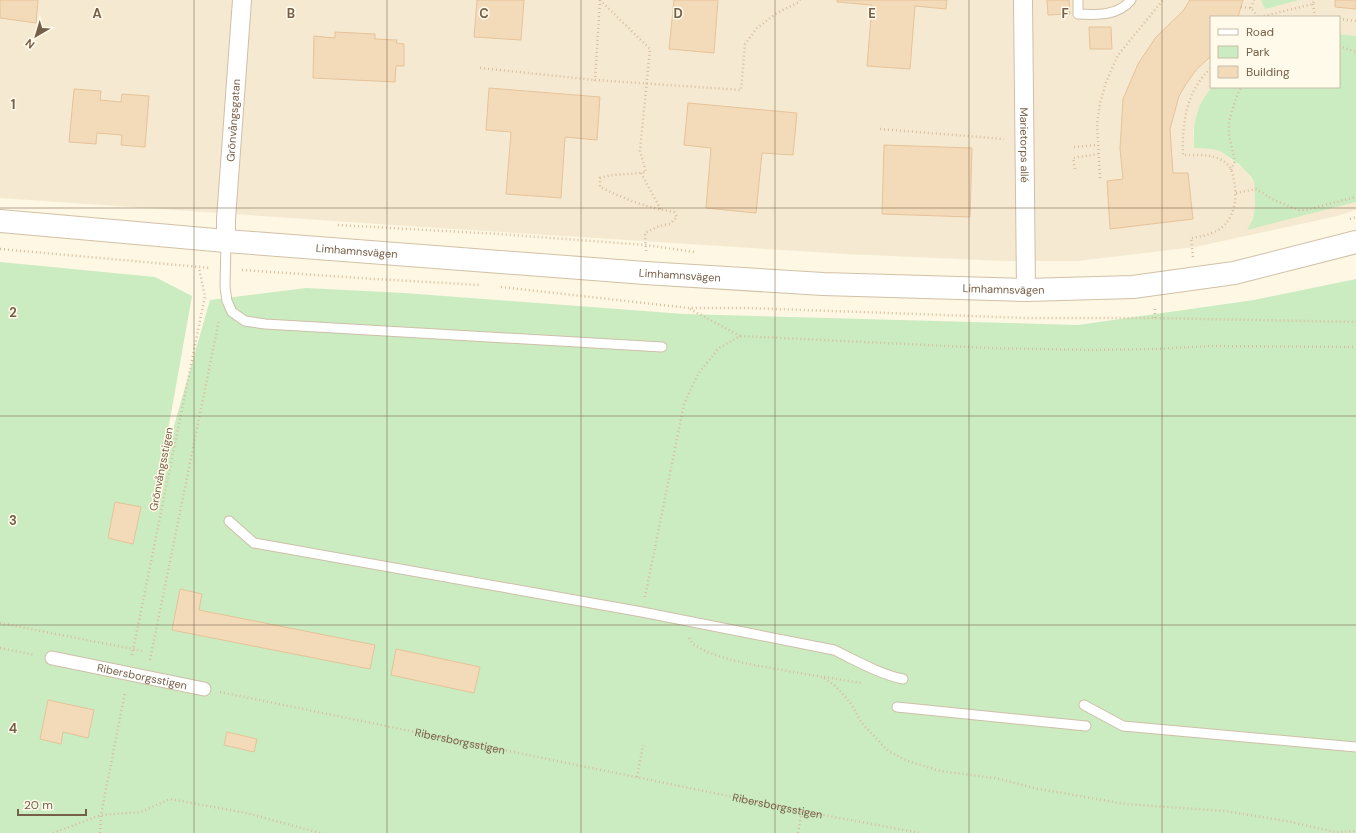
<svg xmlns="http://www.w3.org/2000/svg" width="1356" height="833" font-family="'DM Sans',sans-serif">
<rect width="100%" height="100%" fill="#fdf7e3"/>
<path fill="#f5ead1" d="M 0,0 L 1261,0 L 1266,8 L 1299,0 L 1356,0 L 1356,36 L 1339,34 L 1339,17 L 1211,17 L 1211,87 L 1212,87 L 1206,95 L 1197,111 L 1193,132 L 1194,148 L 1212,149 L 1220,151 L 1244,169 L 1254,182 L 1255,206 L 1253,219 L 1248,229 L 1356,202 L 1356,210 L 1337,216 L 1195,247 L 1078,261 L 1004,261 L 846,254 L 422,227 L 0,198 Z"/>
<path fill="#cbebc1" d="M 1261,0 L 1299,0 L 1265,9 Z
M 1339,34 L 1356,36 L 1356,202 L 1247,230 L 1253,219 L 1255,206 L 1254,182 L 1251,177 L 1240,165 L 1220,151 L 1212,149 L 1194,148 C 1193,122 1195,108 1212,87 L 1339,87 Z
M 0,262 L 155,277 L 192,296 L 160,475 L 210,300 L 306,288 L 404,293 L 684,314 L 1078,325 L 1254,300 L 1356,279 L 1356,833 L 0,833 Z"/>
<path fill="#f3dab9" stroke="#e6c399" d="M 0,0 L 38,0 L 36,23 L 0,18 Z
M 477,0 L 524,0 L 521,40 L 474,37 Z
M 674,0 L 718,0 L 714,53 L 669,49 Z
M 837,0 L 947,0 L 946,9 L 915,6 L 910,69 L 867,66 L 872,5 L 837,2 Z
M 1047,0 L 1069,0 L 1070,14 L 1048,15 Z
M 1190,0 L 1243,0 L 1238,17 L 1211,17 L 1211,56 L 1196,70 L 1186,84 L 1179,96 L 1170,129 L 1173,173 L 1188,173 L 1193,219 L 1110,229 L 1107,181 L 1123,179 L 1120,149 L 1123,99 L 1138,64 L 1156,37 L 1183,11 Z
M 1335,0 L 1356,0 L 1356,9 L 1335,7 Z
M 1089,27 L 1111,27 L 1112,49 L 1090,49 Z
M 335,32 L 375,34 L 375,39 L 397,40 L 396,43 L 404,44 L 404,66 L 396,66 L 395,82 L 313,78 L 314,36 L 335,38 Z
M 489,88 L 600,97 L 597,140 L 565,137 L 561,198 L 506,194 L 511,132 L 486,130 Z
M 74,89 L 101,91 L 100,100 L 121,102 L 122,94 L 149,96 L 145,147 L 121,145 L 122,135 L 97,133 L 96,144 L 69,142 Z
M 688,103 L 797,113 L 793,155 L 762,153 L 756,213 L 706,208 L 711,148 L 684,145 Z
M 884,145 L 972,148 L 970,217 L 882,214 Z
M 115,502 L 141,507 L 133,544 L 108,538 Z
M 180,589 L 202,594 L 199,610 L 375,645 L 370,669 L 172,630 Z
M 396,649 L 480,667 L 474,693 L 391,675 Z
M 48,700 L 94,710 L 88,738 L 63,732 L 61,744 L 40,739 Z
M 227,732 L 257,739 L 254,752 L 224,745 Z"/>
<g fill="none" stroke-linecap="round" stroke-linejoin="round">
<defs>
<path id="service" d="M 1078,0 L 1078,14 C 1097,15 1118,16 1131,0
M 226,241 L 225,287 L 227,301 L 232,312 L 245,321 L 265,324 L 662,347
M 229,521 L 254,543 L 642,612 L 834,650 C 857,661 879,674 903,679
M 1084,705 L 1123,726 L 1356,747
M 897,707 L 1086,726"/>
<g id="pedestrian">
<path id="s2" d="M 52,658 L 204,689"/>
</g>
<g id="minor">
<path id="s3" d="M 1023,0 L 1026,290"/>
<path id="s4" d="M 226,241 L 226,219 L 242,0"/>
</g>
<g id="secondary">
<path id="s5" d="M 0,221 L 226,241 L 645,273 L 823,284 L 1026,290 L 1133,287 L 1234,273 L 1356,242"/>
</g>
</defs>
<use href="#service" stroke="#cfbfa9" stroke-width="11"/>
<use href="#pedestrian" stroke="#cfbfa9" stroke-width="15"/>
<use href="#minor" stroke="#cfbfa9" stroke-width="20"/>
<use href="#secondary" stroke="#d2c1a6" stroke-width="24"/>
<g stroke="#d8bd9d" stroke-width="2.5" stroke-dasharray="1 3" stroke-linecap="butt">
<path d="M 600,0 L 650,49 L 640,151 L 646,172 C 630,175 615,173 600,178 L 600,187 C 625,199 647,208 674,212 L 677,217 L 670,224 L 659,226 L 645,233 L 646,251"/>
<path d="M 600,0 L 595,80 L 741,90 L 745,44 L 757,28 L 777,13 L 799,2 L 800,0"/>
<path d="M 1313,4 L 1315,17"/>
<path d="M 1241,7 L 1251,8 L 1258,17"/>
<path d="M 1251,8 L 1254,0"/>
<path d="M 1260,17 L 1313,4 L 1314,0"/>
<path d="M 1339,19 L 1356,21"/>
<path d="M 1339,46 L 1356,52"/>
<path d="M 480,68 L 595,80"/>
<path d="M 880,129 L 1004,139"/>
<path d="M 1074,147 L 1097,145"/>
<path d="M 1075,169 L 1073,158 L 1098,154"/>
<path d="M 1231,170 L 1235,161 L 1229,136 L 1229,121 L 1236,98 L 1241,87"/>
<path d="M 641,173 L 661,210"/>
<path d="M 1100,178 L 1097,124 L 1100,103 L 1106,82 L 1118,55 L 1163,0"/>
<path d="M 1236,193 L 1256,189 L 1274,200 L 1299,210 L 1306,210 L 1356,197"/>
<path d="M 1350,219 L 1356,217"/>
<path d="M 338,225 L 498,234 L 646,245 L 694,252"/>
<path d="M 0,249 L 211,268"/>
<path d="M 1193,257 L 1191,238 C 1198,237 1205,236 1212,233 C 1231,226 1237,206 1235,188 C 1234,180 1233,170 1228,165 C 1217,153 1198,155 1183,155 C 1182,123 1186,91 1211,68"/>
<path d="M 242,270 L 375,279 L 480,285"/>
<path d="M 501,287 L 689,308 L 748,308 L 1027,318 L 1155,318 L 1356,322"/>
<path d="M 690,309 L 740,336"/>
<path d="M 1155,318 L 1155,306"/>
<path d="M 645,597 L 684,404 L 698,374 L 719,348 L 740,336 L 989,348 L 1090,350 L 1156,349 L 1209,346 L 1356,347"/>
<path d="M 0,623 L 143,651"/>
<path d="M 689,638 L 693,644 L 707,652 L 731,660 L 754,665 L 822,677 L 833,684 L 841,692 L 852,705 L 861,722 L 888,751 L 908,761 L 940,771 L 995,778 L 1034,788 L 1125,804 L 1225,811 L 1286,821 L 1335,832 L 1356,831"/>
<path d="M 0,648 L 35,655"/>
<path d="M 132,655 L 205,296 L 199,268"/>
<path d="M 150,660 L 219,320"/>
<path d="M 824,677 L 862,683"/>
<path id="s1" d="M 220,692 L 802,811 L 920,833"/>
<path d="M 637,777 L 643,745"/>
<path d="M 53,833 L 101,815 L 141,812 L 170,799 L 246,813 L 320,833"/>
<path d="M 100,833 L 101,815 L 125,692"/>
<path d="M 798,833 L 802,811"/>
</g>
<use href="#service" stroke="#fff" stroke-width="9"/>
<use href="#pedestrian" stroke="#fff" stroke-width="13"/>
<use href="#minor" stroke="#fff" stroke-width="18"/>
<use href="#secondary" stroke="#fff" stroke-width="22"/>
</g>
<path fill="none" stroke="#765f48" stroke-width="1" stroke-opacity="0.55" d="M 194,0 L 194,833M 387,0 L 387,833M 581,0 L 581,833M 775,0 L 775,833M 969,0 L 969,833M 1162,0 L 1162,833M 0,208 L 1356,208M 0,416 L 1356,416M 0,625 L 1356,625"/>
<g text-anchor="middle" stroke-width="3" stroke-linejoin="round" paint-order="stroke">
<g font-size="11" fill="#765f48" stroke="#fffaea">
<text dy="4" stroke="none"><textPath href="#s4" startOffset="121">Grönvångsgatan</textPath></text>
<text dy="4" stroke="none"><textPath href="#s3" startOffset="145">Marietorps allé</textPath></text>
<text dy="4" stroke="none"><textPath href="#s5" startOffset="358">Limhamnsvägen</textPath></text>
<text dy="4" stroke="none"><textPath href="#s5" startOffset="682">Limhamnsvägen</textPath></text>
<text dy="4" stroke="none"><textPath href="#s5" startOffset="1006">Limhamnsvägen</textPath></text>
<text transform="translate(161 469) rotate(-79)" y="4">Grönvångsstigen</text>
<text dy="4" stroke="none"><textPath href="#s2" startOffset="92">Ribersborgsstigen</textPath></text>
<text dy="4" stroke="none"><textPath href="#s1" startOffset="245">Ribersborgsstigen</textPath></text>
<text dy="4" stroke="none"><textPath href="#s1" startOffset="569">Ribersborgsstigen</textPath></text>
</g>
</g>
<g font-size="13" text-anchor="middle" font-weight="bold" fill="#765f48" stroke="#fffaea" stroke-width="3" stroke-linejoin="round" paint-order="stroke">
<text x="97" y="18">A</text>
<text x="291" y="18">B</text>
<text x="484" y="18">C</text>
<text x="678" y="18">D</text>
<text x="872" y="18">E</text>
<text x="1065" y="18">F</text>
<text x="13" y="109">1</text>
<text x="13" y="317">2</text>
<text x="13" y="525">3</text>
<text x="13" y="733">4</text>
</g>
<rect x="1210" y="16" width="130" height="72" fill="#fffaea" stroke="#c8bca9"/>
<rect x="1218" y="29" width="20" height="6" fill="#ffffff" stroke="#c8bca9"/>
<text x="1246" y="36" font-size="12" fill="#765f48">Road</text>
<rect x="1218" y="46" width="20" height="12" fill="#cbebc1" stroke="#c8bca9"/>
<text x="1246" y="56" font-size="12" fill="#765f48">Park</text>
<rect x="1218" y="66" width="20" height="12" fill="#f3dab9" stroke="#c8bca9"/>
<text x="1246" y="76" font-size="12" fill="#765f48">Building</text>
<g transform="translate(36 36) rotate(218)" stroke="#fffaea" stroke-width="3" paint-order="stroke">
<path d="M0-3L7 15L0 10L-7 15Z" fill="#765f48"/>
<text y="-6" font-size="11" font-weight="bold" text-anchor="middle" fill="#765f48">N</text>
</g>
<path d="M18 809v6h68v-6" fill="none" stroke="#765f48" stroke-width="2"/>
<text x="24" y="809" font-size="12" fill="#765f48" stroke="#fffaea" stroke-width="3" paint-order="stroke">20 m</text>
</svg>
